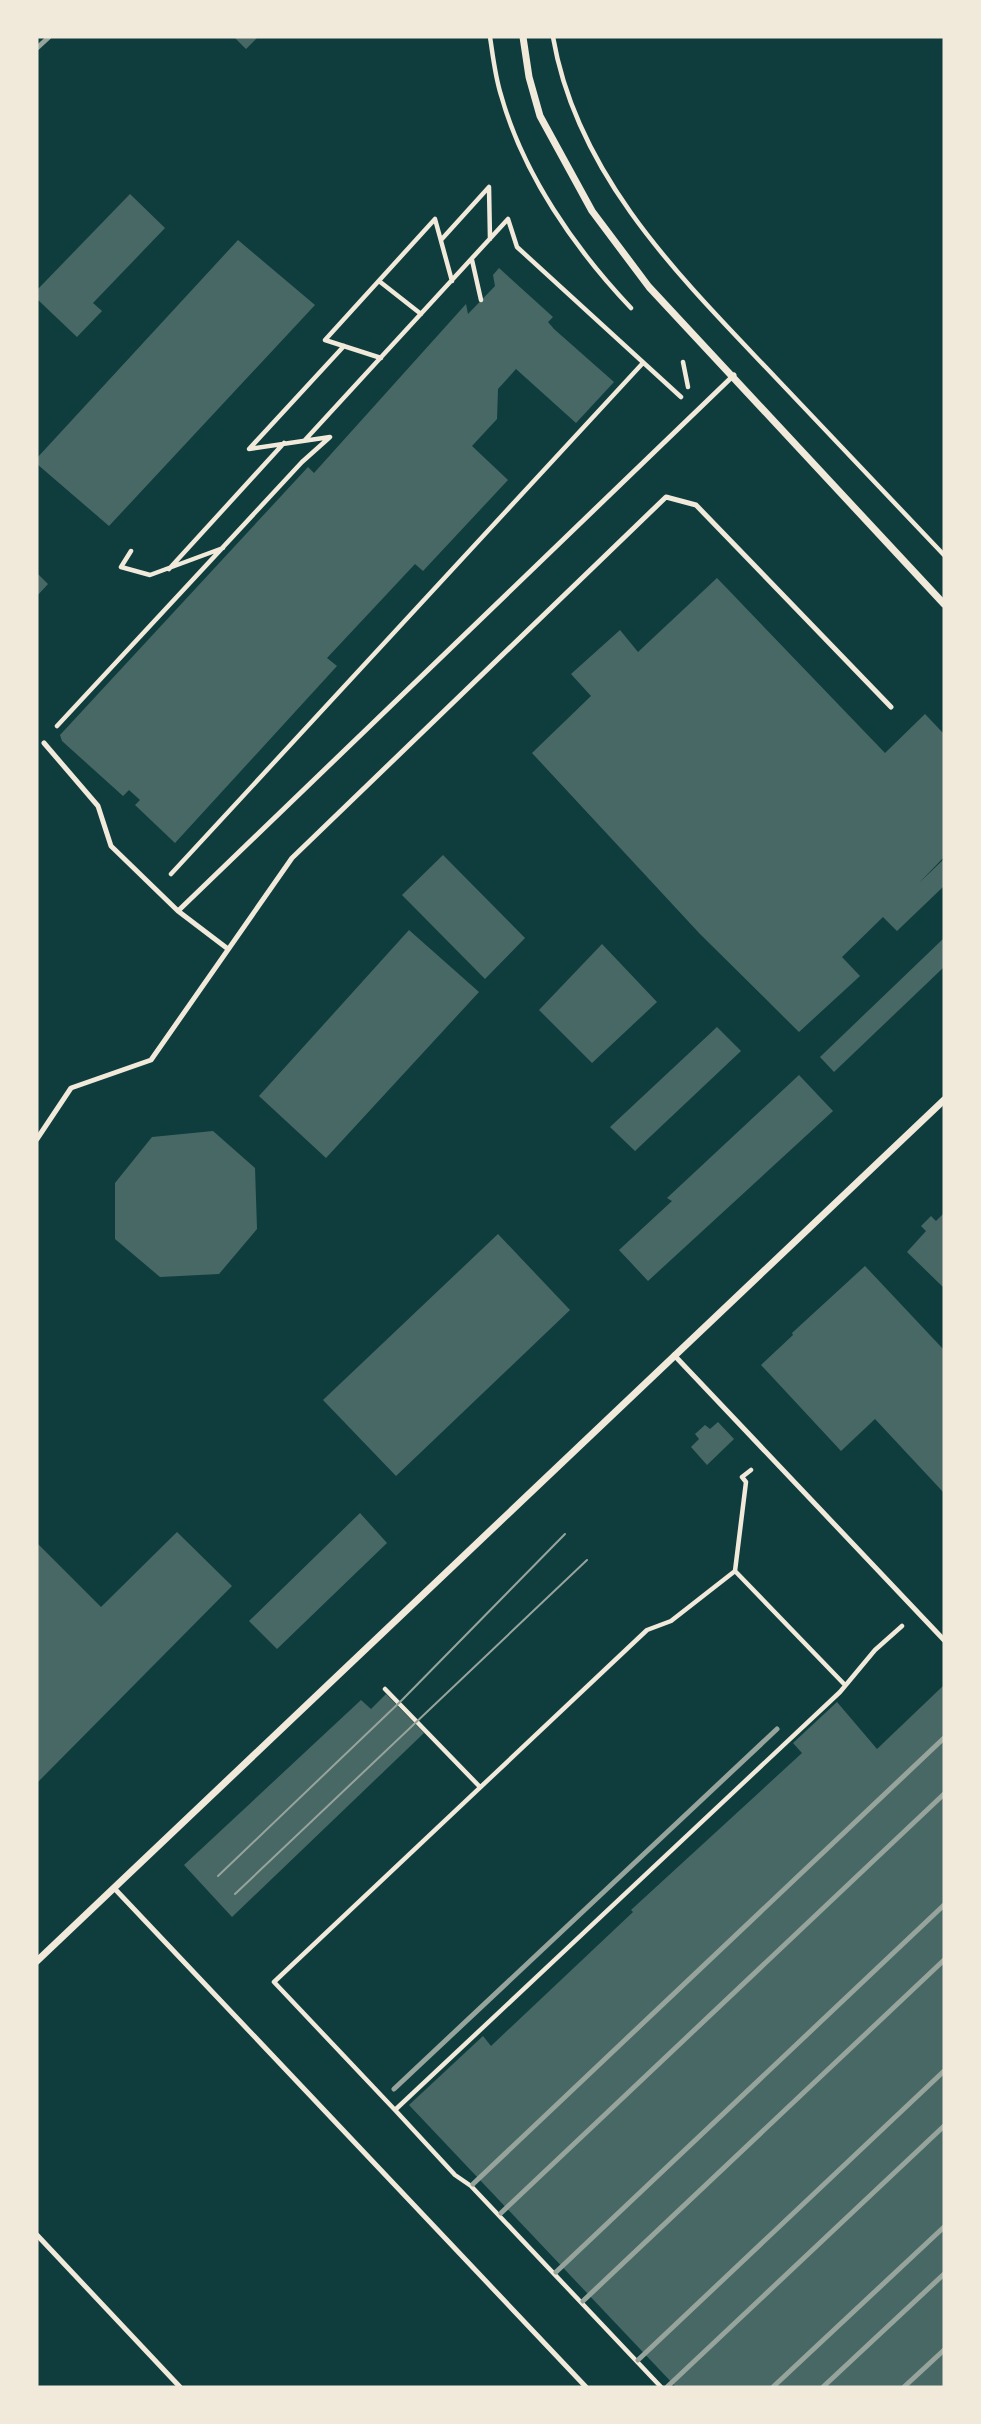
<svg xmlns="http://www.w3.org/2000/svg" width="981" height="2424" font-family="'Fira Sans Condensed',sans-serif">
<rect width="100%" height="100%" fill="#0f3d3e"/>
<path fill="#486865" d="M 234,37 L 258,37 L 246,49 Z
M 130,194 L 165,228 L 93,303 L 102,311 L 77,337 L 37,299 L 37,290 Z
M 238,240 L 315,305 L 109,526 L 37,464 L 37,458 Z
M 499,268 L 553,317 L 548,322 L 554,329 L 614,382 L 576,423 L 516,369 L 498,389 L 497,419 L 472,446 L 508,480 L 423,571 L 415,564 L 327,658 L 337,666 L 175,843 L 135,805 L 140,800 L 129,790 L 123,796 L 62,741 L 60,735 L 308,467 L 314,473 L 466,304 L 468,314 L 495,286 L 493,275 Z
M 37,573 L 48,584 L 37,596 Z
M 717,578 L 885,753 L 925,714 L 944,734 L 944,857 L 919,883 L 944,859 L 944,886 L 897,931 L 883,917 L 842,957 L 860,976 L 799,1032 L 700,934 L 532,753 L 591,696 L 571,674 L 620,630 L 638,652 Z
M 443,855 L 525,938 L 485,979 L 402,895 Z
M 409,930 L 479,992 L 326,1158 L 259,1096 Z
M 944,938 L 944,967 L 834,1072 L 820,1057 Z
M 602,944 L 657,1002 L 592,1063 L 539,1010 Z
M 717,1027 L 741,1051 L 635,1151 L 610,1127 Z
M 799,1075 L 833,1111 L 648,1281 L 619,1250 L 672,1201 L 667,1198 Z
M 213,1131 L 255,1168 L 257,1229 L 219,1274 L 160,1277 L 115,1239 L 115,1183 L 152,1137 Z
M 944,1213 L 944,1288 L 907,1252 L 926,1231 L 921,1226 L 931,1216 L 936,1221 Z
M 498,1234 L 570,1310 L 396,1476 L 323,1400 Z
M 865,1266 L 944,1350 L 944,1493 L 875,1419 L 841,1451 L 761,1365 L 793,1335 L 792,1333 Z
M 718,1422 L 734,1439 L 707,1465 L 691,1447 L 699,1439 L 695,1434 L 705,1425 L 710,1429 Z
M 360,1513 L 387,1543 L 277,1649 L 249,1621 Z
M 177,1532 L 232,1586 L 37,1783 L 37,1543 L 101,1607 Z
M 944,1685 L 944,2387 L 676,2387 L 409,2105 L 483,2036 L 491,2046 L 633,1912 L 631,1910 L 802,1753 L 793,1743 L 837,1702 L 877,1749 Z
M 386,1694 L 424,1733 L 232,1917 L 184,1865 L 361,1700 L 371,1709 Z"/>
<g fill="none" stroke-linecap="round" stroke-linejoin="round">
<path stroke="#f1e9da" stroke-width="4.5" d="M 490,37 C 493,56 495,76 501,95 C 523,174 575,249 631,308
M 553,37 C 577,177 682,279 776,378 C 832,437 888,496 944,555
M 441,240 L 489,187 L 490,239
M 472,260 L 481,300
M 379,281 L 421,314
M 381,358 L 325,340 L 435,219 L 452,281
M 683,362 L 688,387
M 305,440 L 508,219 L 517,247 L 681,397
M 131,551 L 121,567 L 150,575 L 223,548
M 169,569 L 284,443
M 57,726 L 302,462 L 330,437 L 249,449 L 344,346
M 171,874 L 642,364
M 735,1571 L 746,1482 L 742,1477 L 751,1470
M 385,1689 L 480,1787
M 395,2110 L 274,1982 L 647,1630 L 671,1621 L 735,1571 L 845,1685
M 661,2387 L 471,2186 L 455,2175 L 395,2110 L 840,1692 L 875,1650 L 902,1626"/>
<path stroke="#f1e9da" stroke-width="5" d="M 44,743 L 98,806 L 111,846 L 178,911 L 228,949
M 178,911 L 734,375
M 37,1139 L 71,1088 L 151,1060 L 292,858 L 666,497 L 696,505 L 891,707
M 674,1355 L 944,1640
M 114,1888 L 586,2387
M 37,2235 L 180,2387"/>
<path stroke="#f1e9da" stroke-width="7" d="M 523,37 L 529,77 L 540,116 L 592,211 L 649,287 L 944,604
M 37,1961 L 944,1100"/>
<path stroke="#97a49c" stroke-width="2" d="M 218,1876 L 402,1700 L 565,1534
M 235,1894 L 587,1560"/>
<path stroke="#97a49c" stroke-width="5" d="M 37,48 L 49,37
M 394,2089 L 777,1729
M 473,2184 L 944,1738
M 501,2213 L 944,1794
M 556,2272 L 944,1905
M 583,2301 L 944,1960
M 638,2360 L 944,2071
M 667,2387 L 944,2126
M 773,2387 L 944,2227
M 823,2387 L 944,2274
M 904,2387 L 944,2350"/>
</g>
<rect width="981" height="2424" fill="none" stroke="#f1e9da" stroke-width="77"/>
</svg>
